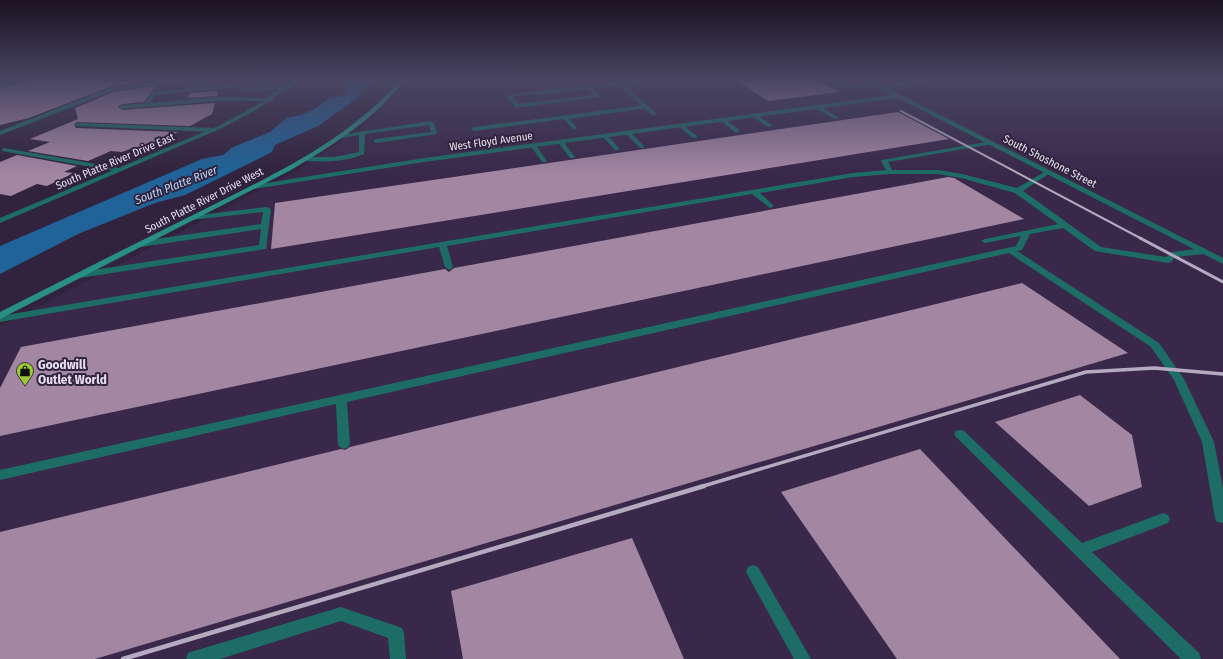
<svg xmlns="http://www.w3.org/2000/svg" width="1223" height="659" font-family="'Fira Sans Condensed',sans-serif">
<rect width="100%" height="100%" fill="#31233e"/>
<path fill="#39284a" d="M 411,80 L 1223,80 L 1223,659 L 0,659 L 0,327 L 298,170 L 364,126 Z"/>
<path fill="#206398" d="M 345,80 L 373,80 L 359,97 L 318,126 L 275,145 L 272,152 L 185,195 L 155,203 L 78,234 L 0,274 L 0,246 L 202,159 L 223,155 L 233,147 L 270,132 L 287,118 L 301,115 L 313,110 L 328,99 L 342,96 L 347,92 L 344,82 Z"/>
<path fill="#a286a2" d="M 30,80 L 155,80 L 109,87 L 29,118 L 0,125 L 0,89 Z
M 737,80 L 818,80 L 839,92 L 768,101 Z
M 156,86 L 144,102 L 122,104 L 118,107 L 122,110 L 215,103 L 212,114 L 190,126 L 77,122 L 74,125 L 76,128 L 178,132 L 144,149 L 133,148 L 122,152 L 111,151 L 88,161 L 28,151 L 50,142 L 30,139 L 78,119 L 75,108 L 113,92 Z
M 218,91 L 217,96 L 188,98 L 189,93 Z
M 898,112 L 949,139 L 271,249 L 275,203 Z
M 17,155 L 77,166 L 64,172 L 74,173 L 47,186 L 37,184 L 11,196 L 0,194 L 0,162 Z
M 948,177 L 954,178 L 1024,219 L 0,436 L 0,388 L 21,347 L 445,269 L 449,272 L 454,268 Z
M 1022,283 L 1128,353 L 95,659 L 0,659 L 0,532 L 341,449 L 345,450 L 350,447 Z
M 1080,395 L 1132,435 L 1142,487 L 1089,506 L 995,422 Z
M 920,449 L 1120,659 L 897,659 L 781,492 Z
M 632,538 L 684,659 L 463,659 L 451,591 Z"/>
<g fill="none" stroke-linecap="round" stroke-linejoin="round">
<path fill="#1d6d66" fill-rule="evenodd" d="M 18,80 L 29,80 L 0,88 L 0,84 Z
M 169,80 L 187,80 L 113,91 L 0,135 L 0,131 L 110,88 Z
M 834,80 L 841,80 L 850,85 L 874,82 L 877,84 L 849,89 Z
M 229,84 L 247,88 L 291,84 L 294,86 L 291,88 L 247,92 L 229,88 L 155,95 L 150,103 L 218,97 L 273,98 L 273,100 L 271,101 L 218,101 L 122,109 L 119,107 L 122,105 L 146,103 L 145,102 L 153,92 Z
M 590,85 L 600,95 L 600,97 L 516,108 L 506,96 L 537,91 L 540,93 L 513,97 L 518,104 L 594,95 L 587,87 Z
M 645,105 L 648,107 L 647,108 L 569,119 L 577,128 L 574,130 L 564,119 L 474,131 L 471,129 L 474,127 Z
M 817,105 L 838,117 L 839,118 L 834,119 L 815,108 L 814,107 Z
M 752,114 L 756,114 L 773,126 L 768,127 L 752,116 Z
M 720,118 L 724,118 L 739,130 L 739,132 L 735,132 L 720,120 Z
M 431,121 L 434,123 L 437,134 L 376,143 L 373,141 L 376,139 L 431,132 L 429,125 L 365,134 L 364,154 C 345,162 326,162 305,161 L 302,159 L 305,157 L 334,157 L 359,152 L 359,135 L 342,138 L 340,137 L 340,135 Z
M 78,123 L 214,128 L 217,130 L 214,132 L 76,126 L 75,125 Z
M 678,124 L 682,124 L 697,136 L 697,138 L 693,138 L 678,126 Z
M 625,131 L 629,131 L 644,146 L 644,148 L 640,148 L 625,133 Z
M 602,134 L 606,134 L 619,148 L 619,150 L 615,150 L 602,136 Z
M 558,140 L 562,140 L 575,157 L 574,158 L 570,158 L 557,141 Z
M 991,141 L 993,142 L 993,144 L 888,162 L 892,170 L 938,170 L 962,174 L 1017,188 L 1046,171 L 1050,171 L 1050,173 L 1023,191 L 1101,247 L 1166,257 L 1172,252 L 1204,248 L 1208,251 L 1204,254 L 1175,257 L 1171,262 L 1168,263 L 1095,251 L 1063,228 L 1030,234 L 1022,250 L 1017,251 L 1159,343 L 1184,379 L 1214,442 L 1223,488 L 1223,523 L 1217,522 L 1215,518 L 1202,442 L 1174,380 L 1151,347 L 1009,253 L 347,402 L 350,444 L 348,447 L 344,449 L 340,447 L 338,444 L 336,404 L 0,480 L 0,470 L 1016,246 L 1021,236 L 985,243 L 981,241 L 985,239 L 1058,224 L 1015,193 L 961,178 L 938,174 L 890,174 L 853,177 L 760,193 L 774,206 L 770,208 L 752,194 L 447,246 L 453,267 L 449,270 L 445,267 L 439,247 L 0,322 L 0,316 L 853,173 L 886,170 L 881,161 L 882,160 Z
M 531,144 L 535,144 L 547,161 L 546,162 L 542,162 L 530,145 Z
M 4,148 L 119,168 L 122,170 L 119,172 L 2,151 L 2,149 Z
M 267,207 L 271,209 L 266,249 L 80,278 L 76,275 L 80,272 L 259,245 L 261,229 L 141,247 L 137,244 L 141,241 L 261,224 L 263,212 L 191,220 L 187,218 L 191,216 Z
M 960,430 L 964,431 L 1082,543 L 1163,513 L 1168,515 L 1170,519 L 1168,523 L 1092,552 L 1199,653 L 1201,659 L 1181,659 L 956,437 L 954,434 L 956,431 Z
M 753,565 L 758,567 L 811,659 L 794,659 L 746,572 L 748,567 Z
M 341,607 L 402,628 L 404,633 L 406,659 L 390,659 L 388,638 L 341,621 L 220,659 L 186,659 L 188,653 L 194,651 Z"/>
<path fill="#1d6d66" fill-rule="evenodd" d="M 293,80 L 299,80 L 256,110 L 222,128 L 0,223 L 0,218 L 218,126 L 252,108 Z
M 618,80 L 621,82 L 652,80 L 624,85 L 656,113 L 656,115 L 652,115 L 618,85 L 537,95 L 534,93 L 537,91 L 616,82 Z
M 865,80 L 872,80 L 882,85 L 919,80 L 936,80 L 887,88 L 1223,258 L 1223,264 L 898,98 L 424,162 L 254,189 L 250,187 L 254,185 L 424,158 L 892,95 Z"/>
<path fill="#298f86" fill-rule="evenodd" d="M 400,80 L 405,80 C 375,119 333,145 291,170 L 0,319 L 0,312 C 65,279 130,246 195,214 C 268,177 346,143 400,80 Z"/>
<path stroke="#b5abc0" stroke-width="2" d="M 901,111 L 1142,239"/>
<path stroke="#b5abc0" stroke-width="3" d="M 1140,238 L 1223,282"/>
<path stroke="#b5abc0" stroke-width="3.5" d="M 700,487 L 1086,372 L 1154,368 L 1223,374"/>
<path stroke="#b5abc0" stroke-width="4.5" d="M 123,659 L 704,486"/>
</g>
<linearGradient id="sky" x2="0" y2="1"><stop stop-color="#1b1322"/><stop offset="0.46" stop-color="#484563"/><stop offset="1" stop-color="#484563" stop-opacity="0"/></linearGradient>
<rect width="1223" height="173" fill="url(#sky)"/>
<defs>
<symbol id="shop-pin" viewBox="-11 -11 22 30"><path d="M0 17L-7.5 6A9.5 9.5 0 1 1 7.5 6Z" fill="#9acb35" stroke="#31233e"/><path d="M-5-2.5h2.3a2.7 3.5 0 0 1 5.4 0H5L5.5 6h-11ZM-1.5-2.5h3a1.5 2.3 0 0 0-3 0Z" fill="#111"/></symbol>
</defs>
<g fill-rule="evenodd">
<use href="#shop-pin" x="15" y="361" width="20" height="27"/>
</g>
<g text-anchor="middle" stroke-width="4" stroke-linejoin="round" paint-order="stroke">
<g font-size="11" fill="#e7dff1" stroke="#31233e">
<text transform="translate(491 141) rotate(-8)" y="4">West Floyd Avenue</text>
<text transform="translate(115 161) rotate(-23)" y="4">South Platte River Drive East</text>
<text transform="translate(1050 161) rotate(27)" y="4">South Shoshone Street</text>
<text transform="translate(204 200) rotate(-27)" y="4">South Platte River Drive West</text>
</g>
<g font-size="12" font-style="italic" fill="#b9daf9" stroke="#31233e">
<text transform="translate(176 185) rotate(-21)" y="4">South Platte River</text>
</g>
<g font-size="13" font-weight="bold" fill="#e7dff1" stroke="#31233e" text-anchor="start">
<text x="38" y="369">Goodwill<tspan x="38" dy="15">Outlet World</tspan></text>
</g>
</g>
</svg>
